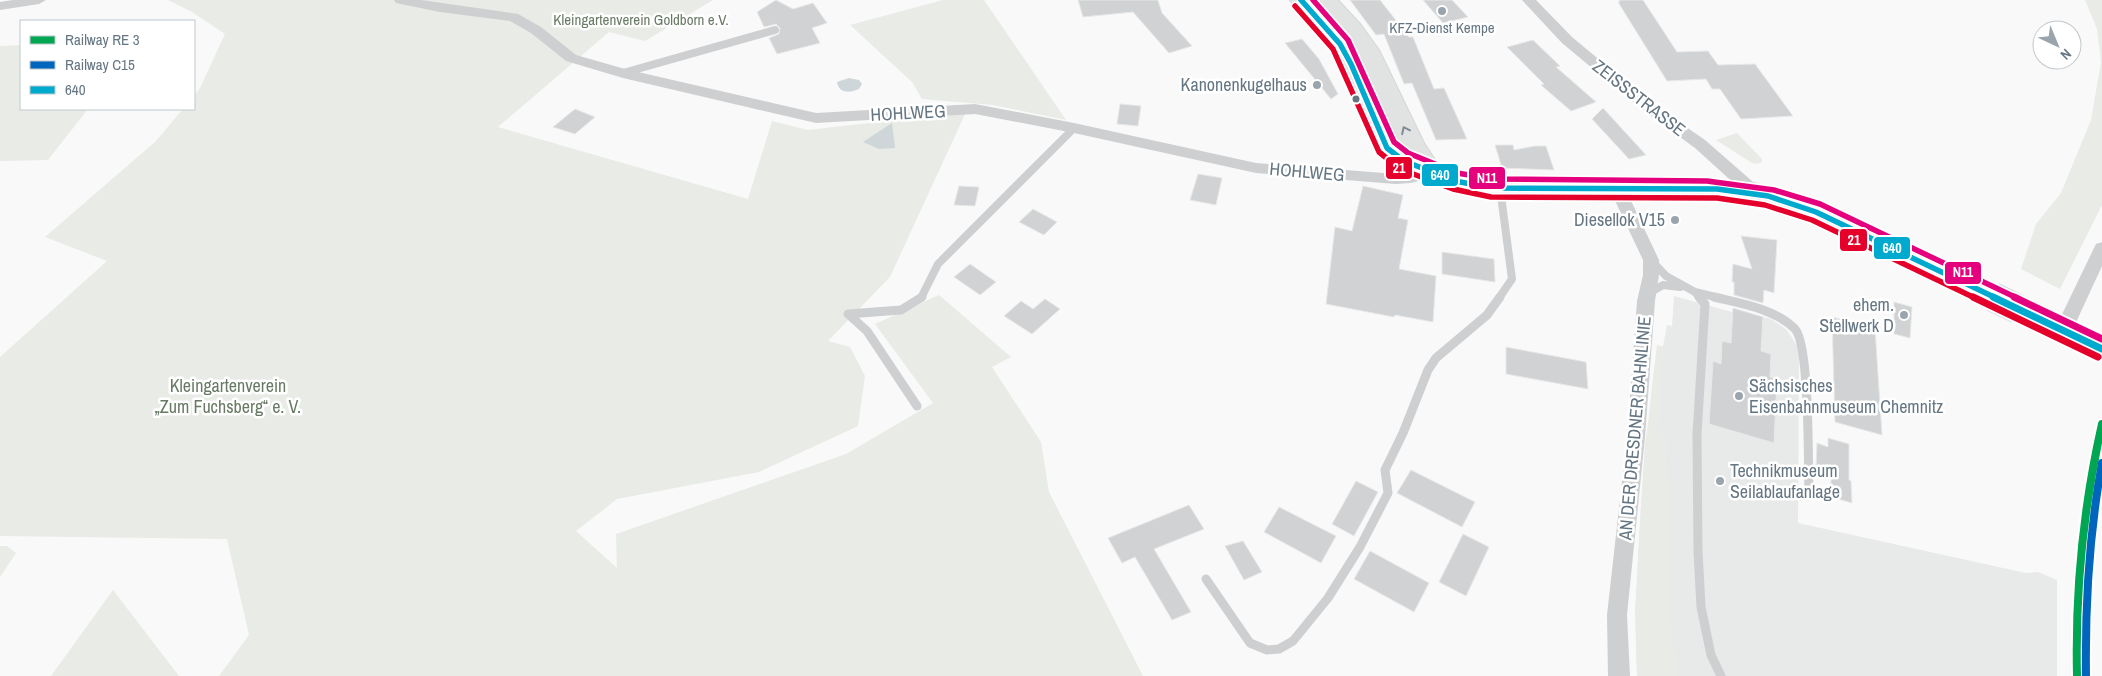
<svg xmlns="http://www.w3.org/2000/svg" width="2102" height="676" font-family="'Archivo Narrow',sans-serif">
<rect width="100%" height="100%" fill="#f9f9f9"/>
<path fill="#e8e9e9" d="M 1674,296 L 1732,312 L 1733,310 L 1771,319 L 1787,330 L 1799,349 L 1798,523 L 2026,573 L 2038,572 L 2057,580 L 2057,676 L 1637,676 L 1635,611 L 1645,443 L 1667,325 L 1672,326 Z"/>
<path fill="#e8ebe6" d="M 168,0 L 713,0 L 645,41 L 609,32 L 498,127 L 748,199 L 772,121 L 808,130 L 966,112 L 890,277 L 828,341 L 850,347 L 865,376 L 858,426 L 759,472 L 617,499 L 576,531 L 617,568 L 616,534 L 846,454 L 933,403 L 875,324 L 939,295 L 1011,357 L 992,367 L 1041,442 L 1049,492 L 1143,676 L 219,676 L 249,635 L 227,539 L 0,536 L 0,357 L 107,261 L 45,237 L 155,142 L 183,109 L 194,109 L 194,96 L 200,88 L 225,34 L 192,12 Z
M 943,0 L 984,0 L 1066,120 L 993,105 L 922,99 L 912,82 L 850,25 Z
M 2085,0 L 2102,0 L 2102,205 L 2060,289 L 2021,269 L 2036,224 L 2061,193 L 2091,120 L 2101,62 L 2097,29 Z
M 21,45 L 21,109 L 88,109 L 48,160 L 0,161 L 0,46 Z
M 1737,133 L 1762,159 L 1762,162 L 1756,164 L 1752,163 L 1716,140 Z
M 1657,345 L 1664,347 L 1657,436 L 1666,440 L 1669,600 L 1677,676 L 1637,676 C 1634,565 1643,455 1657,345 Z
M 0,546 L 7,546 L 16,553 L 0,577 Z
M 113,590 L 179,676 L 51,676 Z"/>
<path fill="#ced6d9" d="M 849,78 L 859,80 L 862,84 L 859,89 C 850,93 839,94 837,82 Z
M 892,123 L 895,148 L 879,149 L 863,142 Z"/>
<path fill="#d0d2d3" stroke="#e8e8e8" d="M 776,0 L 793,9 L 813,3 L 827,23 L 812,28 L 820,43 L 777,54 L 769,38 L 779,34 L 780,28 L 776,24 L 764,27 L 757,12 Z
M 1078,0 L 1158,0 L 1162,13 L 1192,46 L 1169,53 L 1133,12 L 1083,17 Z
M 1350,0 L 1380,0 L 1409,37 L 1413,37 L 1434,89 L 1444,88 L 1467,139 L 1436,140 L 1412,83 L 1404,84 L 1384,34 L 1376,35 Z
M 1423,0 L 1452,0 L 1468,17 L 1443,23 Z
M 1619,0 L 1643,0 L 1677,52 L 1708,51 L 1718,65 L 1755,64 L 1793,116 L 1741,119 L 1720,89 L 1712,89 L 1706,79 L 1667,81 L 1618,2 L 1620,2 Z
M 1302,39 L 1319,59 L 1338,94 L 1331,99 L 1285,43 Z
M 1533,40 L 1560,66 L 1556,67 L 1596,102 L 1571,111 L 1541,85 L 1544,84 L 1507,47 Z
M 1120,104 L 1141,106 L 1138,126 L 1117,124 Z
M 1603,108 L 1646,155 L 1629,159 L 1592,119 Z
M 575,109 L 595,117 L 575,134 L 553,127 Z
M 1495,145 L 1513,145 L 1514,150 L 1535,146 L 1546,146 L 1554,170 L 1502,168 Z
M 1198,174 L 1222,178 L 1216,205 L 1190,200 Z
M 959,186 L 979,187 L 975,206 L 954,205 Z
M 1363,186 L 1403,195 L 1398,218 L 1408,220 L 1399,269 L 1436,276 L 1433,322 L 1395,315 L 1394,317 L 1326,304 L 1335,227 L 1352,231 Z
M 1033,209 L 1057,222 L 1044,235 L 1019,222 Z
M 1741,236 L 1777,240 L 1774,293 L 1764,290 L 1763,303 L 1734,295 L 1734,282 L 1732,282 L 1733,264 L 1752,269 Z
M 1442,252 L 1494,259 L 1495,282 L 1442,274 Z
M 970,264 L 996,282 L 980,295 L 954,277 Z
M 1045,299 L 1060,309 L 1032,334 L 1004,316 L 1021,301 L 1033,309 Z
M 1894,302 L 1912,307 L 1910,338 L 1894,334 Z
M 1733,308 L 1763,317 L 1761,351 L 1771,354 L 1770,377 L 1777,379 L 1774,443 L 1709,424 L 1713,361 L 1721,364 L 1722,341 L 1731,343 Z
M 1832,317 L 1875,328 L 1882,435 L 1835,422 Z
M 1506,347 L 1586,362 L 1588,389 L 1506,374 Z
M 1828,438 L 1849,444 L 1849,480 L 1851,481 L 1852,503 L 1831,497 L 1831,472 L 1816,467 L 1817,443 L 1828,447 Z
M 1411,470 L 1475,502 L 1462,527 L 1397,493 Z
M 1356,481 L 1378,492 L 1354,536 L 1332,524 Z
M 1189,505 L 1204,529 L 1154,549 L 1191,612 L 1172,620 L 1135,557 L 1122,563 L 1108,538 Z
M 1279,507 L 1336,536 L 1321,563 L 1264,532 Z
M 1463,534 L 1489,547 L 1466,596 L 1439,582 Z
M 1243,541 L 1262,572 L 1244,580 L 1225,546 Z
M 1370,551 L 1429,583 L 1414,612 L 1354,579 Z"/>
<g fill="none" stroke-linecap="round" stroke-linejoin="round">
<path stroke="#d4d8dc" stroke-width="24" stroke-dasharray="24 12" stroke-linecap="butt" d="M 1899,251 L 1996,298"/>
<path stroke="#d4d8dc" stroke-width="30" stroke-dasharray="30 15" stroke-linecap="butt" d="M 1993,297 L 2018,309"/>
<defs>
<path id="primary" d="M 1290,0 L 1313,0 L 1334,21 L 1351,44 L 1362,64 L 1397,143 L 1402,148 L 1357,50 L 1346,34 L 1315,0 L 1338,0 L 1361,25 L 1379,50 L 1424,143 L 1439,166 L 1459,173 L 1492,179 L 1687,180 L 1754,183 L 1807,198 L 1908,244 L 1912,251 L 1908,258 L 1899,260 L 1890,258 L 1790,211 L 1754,201 L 1687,198 L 1492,197 L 1446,187 L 1395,167 L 1379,154 L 1375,148 L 1340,64 L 1330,46 Z
M 2018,299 L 2102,337 L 2102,360 L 2008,316 L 2005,309 L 2008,302 Z"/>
</defs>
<use href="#primary" stroke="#d5d6d7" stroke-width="2"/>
<path stroke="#cecfd0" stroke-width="8" d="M 623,73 L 775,30
M 1651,260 L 1666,276 L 1695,292 L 1700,298
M 1695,292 L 1719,298
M 1649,293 L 1663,285 L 1680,287
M 921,298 L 938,264 L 1074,128
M 1499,298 L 1512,279 L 1500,188"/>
<path stroke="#cecfd0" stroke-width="9" d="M 1699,297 L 1705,304 L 1697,434 L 1698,551 L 1701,607 L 1711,655 L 1721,676
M 1714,297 C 1739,303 1776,309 1795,329 C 1810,345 1808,467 1809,496
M 917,406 L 867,331 L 848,314 L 901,310 L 922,297
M 1206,579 L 1250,643 L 1267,650 L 1279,649 L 1293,641 L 1328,598 L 1360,547 L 1388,493 L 1385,470 L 1403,433 L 1428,370 L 1436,358 L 1487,315 L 1500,297"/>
<path fill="#cecfd0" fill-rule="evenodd" d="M 13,0 L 46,0 L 39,4 L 0,10 L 0,2 Z
M 394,0 L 421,0 L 518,14 L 541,27 L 576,55 L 625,69 L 816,113 L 975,104 L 1074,123 L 1256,163 L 1396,174 C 1407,173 1428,166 1436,168 L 1439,172 L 1436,176 L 1411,183 L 1396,184 L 1256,173 L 1074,133 L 975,114 L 816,123 L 623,78 L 566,61 L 531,33 L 510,21 L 440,12 L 396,3 Z
M 1522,0 L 1536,0 L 1572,37 L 1650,102 L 1705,140 L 1760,188 L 1762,192 L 1760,196 L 1754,197 L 1748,196 L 1695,148 L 1640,108 L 1562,43 Z
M 1617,183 L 1623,184 L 1625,188 L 1659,260 L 1659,275 L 1655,301 L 1645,437 L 1627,615 L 1630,676 L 1608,676 L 1607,615 L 1627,437 L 1637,301 L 1643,275 L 1643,260 L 1609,188 L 1611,184 Z
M 2102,242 L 2102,266 L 2072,331 L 2069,336 L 2063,338 L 2057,336 L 2054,331 L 2094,248 L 2096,244 Z"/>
<use href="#primary" fill="#e1e2e2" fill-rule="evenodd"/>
<defs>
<path id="bus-1-far1" d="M 1301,0 L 1340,44 L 1351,64 L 1387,148 L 1404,161 L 1455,181 L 1492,188 L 1717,189 L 1768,196 L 1816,212 L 1996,298"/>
<path id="bus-1" d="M 1993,297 L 2102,349"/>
<path id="bus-2-far1" d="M 1295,6 L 1333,49 L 1379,152 L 1400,169 L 1453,189 L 1491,197 L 1717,198 L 1765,205 L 1812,220 L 1975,298"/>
<path id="bus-2" d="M 1973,297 L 2098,357"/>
<path id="bus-3-far1" d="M 1313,0 L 1348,40 L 1394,142 L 1408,153 L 1457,173 L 1493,179 L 1707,181 L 1774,190 L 1820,204 L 2017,298"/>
<path id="bus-3" d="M 2014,297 L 2102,339"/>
</defs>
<use href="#bus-1-far1" stroke="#fff" stroke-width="9"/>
<use href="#bus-1" stroke="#fff" stroke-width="11"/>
<use href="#bus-2-far1" stroke="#fff" stroke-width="9"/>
<use href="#bus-2" stroke="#fff" stroke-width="11"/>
<use href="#bus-3-far1" stroke="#fff" stroke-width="9"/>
<use href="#bus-3" stroke="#fff" stroke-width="11"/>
<use href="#bus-1-far1" stroke="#00a9ce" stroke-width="5.5"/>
<use href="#bus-1" stroke="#00a9ce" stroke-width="7"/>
<use href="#bus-2-far1" stroke="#e4002b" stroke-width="5.5"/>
<use href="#bus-2" stroke="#e4002b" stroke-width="7"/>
<use href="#bus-3-far1" stroke="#e5007d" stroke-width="5.5"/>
<use href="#bus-3" stroke="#e5007d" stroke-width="7"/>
<defs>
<path id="rail-1" d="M 2077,676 C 2075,590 2083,508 2102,424"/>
<path id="rail-2" d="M 2086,676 C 2085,604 2089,534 2102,463"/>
</defs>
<use href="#rail-1" stroke="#fff" stroke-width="12"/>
<use href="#rail-2" stroke="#fff" stroke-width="12"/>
<use href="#rail-1" stroke="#00a651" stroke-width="8"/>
<use href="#rail-2" stroke="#0065bd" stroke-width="8"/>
</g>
<defs><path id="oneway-chevron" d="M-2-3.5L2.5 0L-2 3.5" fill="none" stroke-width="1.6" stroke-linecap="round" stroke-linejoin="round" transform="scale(1.25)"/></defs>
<use stroke="#7e8c96" href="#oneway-chevron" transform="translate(1405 130) rotate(-116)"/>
<g fill="#99a4ac" stroke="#fff" stroke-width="2">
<circle cx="1442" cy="11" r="5"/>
<circle cx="1317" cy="85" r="5"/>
<circle cx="1675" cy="220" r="5"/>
<circle cx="1904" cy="315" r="5"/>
<circle cx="1739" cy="396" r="5"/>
<circle cx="1720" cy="481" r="5"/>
</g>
<circle fill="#657683" stroke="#fff" stroke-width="2" cx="1356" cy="99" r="4.5"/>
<g text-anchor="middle" stroke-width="5" stroke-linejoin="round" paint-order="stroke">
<g font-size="15" fill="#687a64" stroke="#fff">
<text x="641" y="25">Kleingartenverein Goldborn e.V.</text>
</g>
<g font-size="15" fill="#657683" stroke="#fff">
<text x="1442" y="33">KFZ-Dienst Kempe</text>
</g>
<g font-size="18" fill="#657683" stroke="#fff" text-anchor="end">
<text x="1307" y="91">Kanonenkugelhaus</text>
<text x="1665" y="226">Diesellok V15</text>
<text x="1894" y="311">ehem.<tspan x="1894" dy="21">Stellwerk D</tspan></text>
<text x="1749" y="392" text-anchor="start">Sächsisches<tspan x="1749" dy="21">Eisenbahnmuseum Chemnitz</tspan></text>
<text x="1730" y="477" text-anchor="start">Technikmuseum<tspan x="1730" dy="21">Seilablaufanlage</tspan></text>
</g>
<g font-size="18" fill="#657683" stroke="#fff">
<text transform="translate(1639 98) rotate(38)" y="6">ZEISSSTRASSE</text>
<text transform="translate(908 113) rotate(-3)" y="6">HOHLWEG</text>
<text transform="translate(1307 172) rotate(5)" y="6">HOHLWEG</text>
<text transform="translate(1635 428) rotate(-85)" y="6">AN DER DRESDNER BAHNLINIE</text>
</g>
<g font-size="18" fill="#687a64" stroke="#fff">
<text x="228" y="392">Kleingartenverein<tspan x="228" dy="21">„Zum Fuchsberg“ e. V.</tspan></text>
</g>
</g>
<g stroke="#fff" stroke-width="2">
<rect x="1385" y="156" width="28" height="24" rx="5" fill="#e4002b"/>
<rect x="1421" y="163" width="38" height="24" rx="5" fill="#00a9ce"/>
<rect x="1468" y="166" width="38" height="24" rx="5" fill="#e5007d"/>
<rect x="1839" y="228" width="29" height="24" rx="5" fill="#e4002b"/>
<rect x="1873" y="236" width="38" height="24" rx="5" fill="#00a9ce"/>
<rect x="1944" y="261" width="38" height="24" rx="5" fill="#e5007d"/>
</g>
<g font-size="14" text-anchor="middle" font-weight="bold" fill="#fff">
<text x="1399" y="173">21</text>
<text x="1440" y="180">640</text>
<text x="1487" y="183">N11</text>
<text x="1854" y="245">21</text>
<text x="1892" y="253">640</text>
<text x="1963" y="277">N11</text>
</g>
<rect x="20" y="20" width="175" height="90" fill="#ffffff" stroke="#c1c8cd"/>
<rect x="30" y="36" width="25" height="8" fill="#00a651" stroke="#c1c8cd"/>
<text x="65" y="45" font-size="15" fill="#657683">Railway RE 3</text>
<rect x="30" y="61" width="25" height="8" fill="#0065bd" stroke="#c1c8cd"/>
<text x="65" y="70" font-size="15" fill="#657683">Railway C15</text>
<rect x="30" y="86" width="25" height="8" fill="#00a9ce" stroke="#c1c8cd"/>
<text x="65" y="95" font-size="15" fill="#657683">640</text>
<g transform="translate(2057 45) rotate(136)"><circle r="24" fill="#ffffff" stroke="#c1c8cd"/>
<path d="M0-4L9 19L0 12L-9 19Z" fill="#99a4ac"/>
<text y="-8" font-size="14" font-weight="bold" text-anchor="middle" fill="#657683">N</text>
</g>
</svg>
